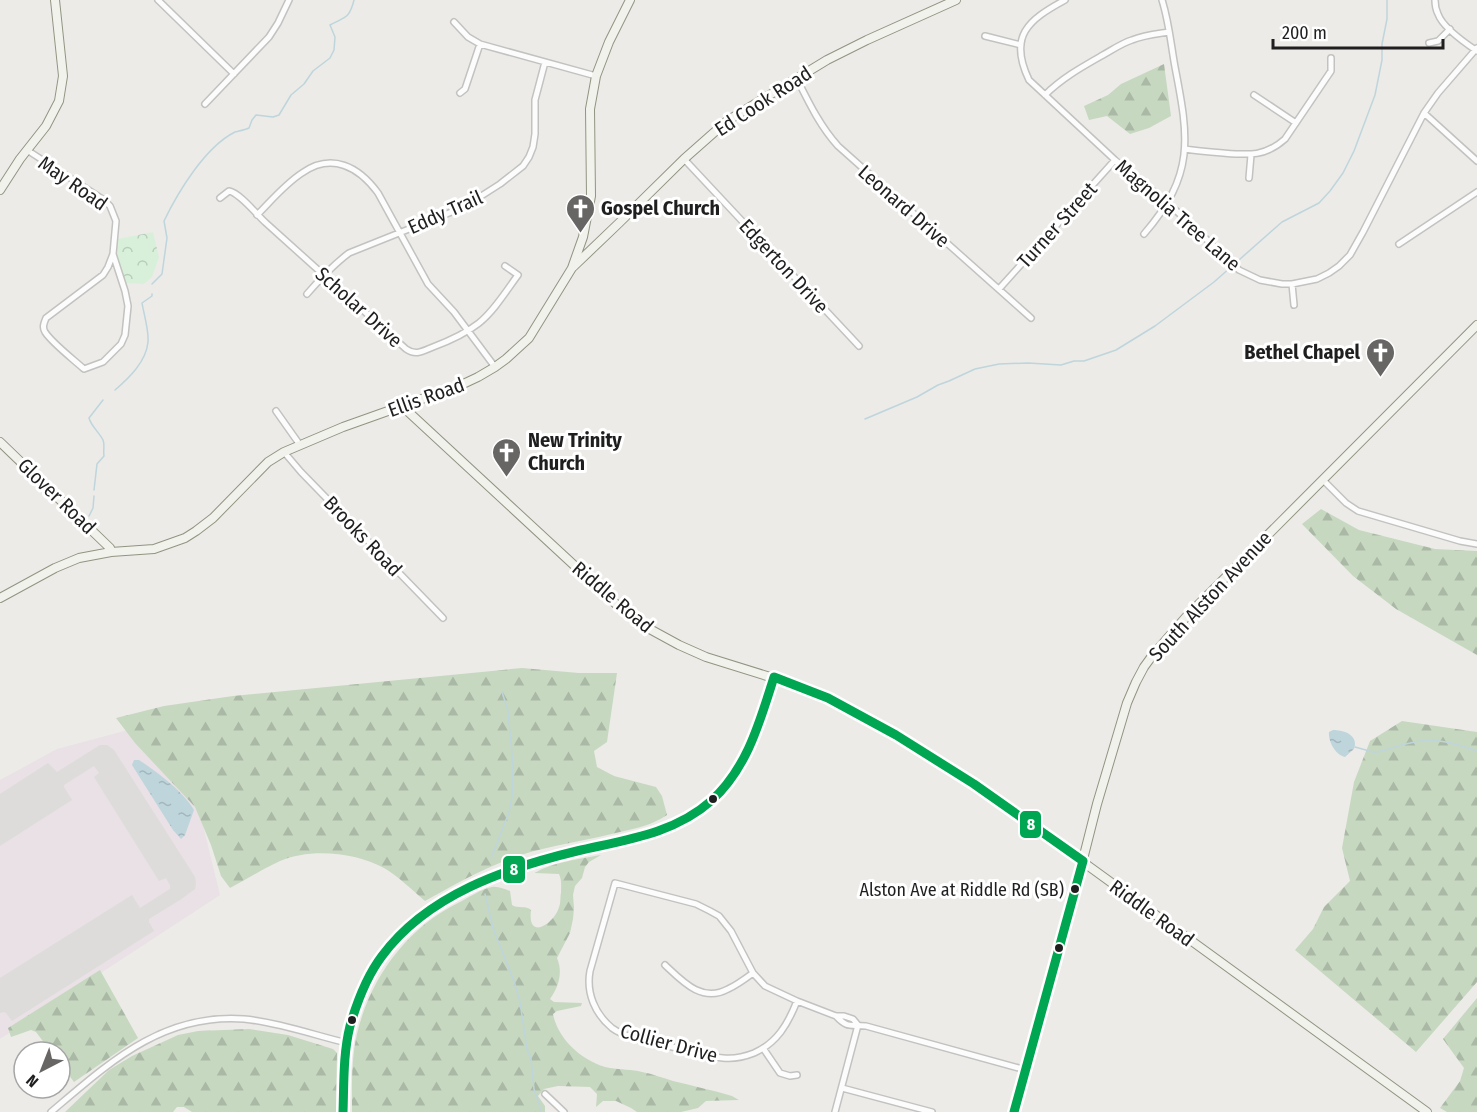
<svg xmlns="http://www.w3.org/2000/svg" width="1477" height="1112" font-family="'Fira Sans Condensed',sans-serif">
<defs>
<pattern id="forest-firs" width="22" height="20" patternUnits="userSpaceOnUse" patternTransform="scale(1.5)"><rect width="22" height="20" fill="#c7d8c0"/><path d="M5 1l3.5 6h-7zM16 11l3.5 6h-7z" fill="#aab9a5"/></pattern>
<pattern id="park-crowns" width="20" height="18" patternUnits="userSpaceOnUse" patternTransform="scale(1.5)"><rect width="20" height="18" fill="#d8f0d9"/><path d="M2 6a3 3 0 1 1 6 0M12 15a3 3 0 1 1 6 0" fill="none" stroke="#b9cdba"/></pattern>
<pattern id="water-ripples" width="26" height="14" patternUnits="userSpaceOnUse" patternTransform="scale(1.5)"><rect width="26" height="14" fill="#bed5dc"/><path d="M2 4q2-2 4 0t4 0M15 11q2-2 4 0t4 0" fill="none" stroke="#a3b6bc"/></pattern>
</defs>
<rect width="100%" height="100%" fill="#ecebe8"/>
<path fill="#e9e1e5" d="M 128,730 L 198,805 L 220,895 L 0,1039 L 0,780 L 57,749 Z"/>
<path fill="url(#forest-firs)" d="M 1164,64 L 1171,116 L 1149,128 L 1130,134 L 1107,116 L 1089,120 L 1084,106 L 1108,95 L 1121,84 Z
M 1321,509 L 1359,530 L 1435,549 L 1477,551 L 1477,655 L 1396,609 L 1353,576 L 1302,524 Z
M 522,668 L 579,673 L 617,673 L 607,742 L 594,751 L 597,767 L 614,776 L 656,787 L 662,796 L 667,815 C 652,825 638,828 620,832 C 592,839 562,844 534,851 C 495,862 460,881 425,901 C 412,890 398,876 384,868 C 355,852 310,848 280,861 C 263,869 247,879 230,888 L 221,876 L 211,845 L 195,807 L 135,743 L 116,718 L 164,706 L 233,696 Z
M 1402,721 L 1477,732 L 1477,982 L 1416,1052 L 1295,950 L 1313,929 L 1324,907 L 1350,881 L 1342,848 L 1354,782 L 1370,741 Z
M 601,855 L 589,862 L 585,867 L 582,878 L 575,886 L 573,895 L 574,908 L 573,919 L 570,933 L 557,958 C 563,972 559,986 550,999 L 554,1002 L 582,1003 L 581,1006 L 557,1011 L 553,1014 C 558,1040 584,1063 610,1068 C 621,1070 632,1069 642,1072 C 653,1074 663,1078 673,1081 C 693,1086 712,1090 732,1096 L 739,1100 L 706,1101 L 698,1108 L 681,1112 L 637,1112 L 631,1108 L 616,1101 L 603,1101 L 596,1107 L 597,1094 L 590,1087 L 558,1086 L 544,1089 L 538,1096 L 545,1106 L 545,1112 L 352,1112 C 352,1086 351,1059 357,1034 C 370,978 407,928 458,903 C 468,898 481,889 492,887 C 498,886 504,889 510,891 L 512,905 C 518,909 526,905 531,910 C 527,942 555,923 559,907 C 561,903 560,897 561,893 C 561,886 562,881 559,874 L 535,873 C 549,863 584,858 601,855 Z
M 100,970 L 138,1038 L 74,1082 L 60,1063 L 60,1052 L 51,1052 L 36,1032 L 31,1030 L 11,1037 L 8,1028 Z
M 1477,998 L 1477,1112 L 1447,1112 L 1440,1108 L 1460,1081 L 1464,1068 L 1443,1039 Z
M 249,1029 L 288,1035 L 333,1049 L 337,1053 L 336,1112 L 192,1112 L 184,1107 L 177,1107 L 173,1112 L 65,1112 L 109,1070 L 132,1056 L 178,1035 L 198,1031 Z"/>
<path fill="url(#park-crowns)" d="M 153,232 L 159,257 L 152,277 L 144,284 L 125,283 L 116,252 L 118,239 Z"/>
<path fill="#dddcdb" d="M 100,745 L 107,745 L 114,750 L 195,877 L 196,883 L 195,889 L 180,900 L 149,919 L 149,922 L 154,931 L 12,1021 L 6,1013 L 4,1012 L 0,1013 L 0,978 L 132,895 L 140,908 L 170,889 L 170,885 L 166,878 L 159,881 L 94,777 L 99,773 L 94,766 L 64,785 L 64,787 L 72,800 L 0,846 L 0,794 L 48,763 L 57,772 Z"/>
<path fill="url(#water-ripples)" d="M 1333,730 C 1344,730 1359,735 1354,749 L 1345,757 C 1336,755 1328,742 1329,732 Z
M 134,760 L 139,760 C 156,771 184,792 194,810 L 185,835 L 181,839 L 173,830 L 132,765 Z"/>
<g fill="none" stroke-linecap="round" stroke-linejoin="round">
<path stroke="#bed5dc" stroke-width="1.5" d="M 152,284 L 162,274 L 167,238 L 164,221 C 178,192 205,147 235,132 C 239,131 245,130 249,128 L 252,120 L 256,115 L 273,117 L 279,115 L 291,95 L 304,84 L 313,71 L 330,58 L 334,50 L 335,37 L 330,25 C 344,17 349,20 354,0
M 115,390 C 129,378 146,362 148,342 C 149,330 144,315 142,303 L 152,296 L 152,294
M 865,419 L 917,397 L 938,385 L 949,381 L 975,369 L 999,364 L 1028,363 L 1061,365 L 1074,361 L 1084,361 L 1116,350 L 1155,326 L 1214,282 L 1282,222 L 1319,203 L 1330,191 L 1343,173 L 1354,151 L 1375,95 L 1382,60 L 1382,44 L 1387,19 L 1387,0
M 94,490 L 97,464 L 104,456 C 103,451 105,445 103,440 C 99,432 91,426 89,418 L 103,400
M 89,516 L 93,508 L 94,496
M 1355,747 L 1373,752 L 1377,752 C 1388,750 1399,745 1410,743 C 1435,737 1454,743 1477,751
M 492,856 L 509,812 L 512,797 L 513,766 L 508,711 L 502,692
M 485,894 L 493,928 L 514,981 L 520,1002 L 527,1049 L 531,1059 L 534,1089 L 540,1107 L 540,1112"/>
<defs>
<path id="street" d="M 158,0 L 234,74
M 1065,0 C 1028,20 1008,36 1029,80 L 1115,160 L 1168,203 L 1239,270 L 1260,280 L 1282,284 L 1292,284 L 1317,279 L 1329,273 L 1339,266 L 1350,255 L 1363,232 L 1424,113 L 1438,93 L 1477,48
M 1435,0 C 1435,5 1436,10 1438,14 C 1443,28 1465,43 1477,51
M 454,22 L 468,37 L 480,44 L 596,76
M 985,36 L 1021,45
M 1429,43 L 1438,41 L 1450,29
M 797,79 C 809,103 820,126 838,146 L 1031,318
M 460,93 L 465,89 L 480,44
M 1045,95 C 1062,78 1082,67 1103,55 C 1112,50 1122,43 1132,40 C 1144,35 1156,34 1169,32
M 1254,95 L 1296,123
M 205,104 L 269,37 L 278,23 L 289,0
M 1424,113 L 1477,161
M 1185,149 C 1197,151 1210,152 1223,153 C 1248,155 1265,157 1285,139 L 1331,71 L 1331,58
M 27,150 L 104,200 L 110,206 L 116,221 L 113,254 L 108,267 L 103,275 L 46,318 C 44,323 42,327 45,332 C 52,343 73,359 84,369 L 103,362 L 121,344 L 125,335 L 128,306 L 125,291 L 113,254
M 684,159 L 859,346
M 1249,178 L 1251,155
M 220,198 L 229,191 C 240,193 257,215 266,223 C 313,265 359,307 406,349 C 416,356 423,351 433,347 C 449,341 465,334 479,323 C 495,310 506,291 518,275 L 505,266
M 257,215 C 271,201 285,184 302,173 C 332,152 359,167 378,193 L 428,284 L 454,312 L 495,367
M 1144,234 C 1195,175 1189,139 1175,67 C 1171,45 1169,22 1162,0
M 1399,244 L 1477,192
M 1292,284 L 1294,305
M 999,289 L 1115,160
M 307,294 C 320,279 333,265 349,253 L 464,207 L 500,184 L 523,166 L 529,157 L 533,147 L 535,134 L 535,100 L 545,62
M 276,411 L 300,445
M 284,452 L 301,472 L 443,618
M 1323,480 L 1346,503 L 1358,511 L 1460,541 L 1477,544
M 665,965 C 683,982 702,1003 728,989 C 737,985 745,979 753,973
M 797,1001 C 788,1024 777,1043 754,1053 C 744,1057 733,1059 723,1058 C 709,1057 695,1053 682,1049 C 664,1045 626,1039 612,1028 C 595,1014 586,993 590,971 L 615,883 L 696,904 L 710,911 L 719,916 L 731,931 L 753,973 L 765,986 L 797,1001 L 836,1016 L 844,1016 L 853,1019 L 858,1025
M 836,1016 C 848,1029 850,1024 866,1026 L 1026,1070
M 763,1048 L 780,1073 L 790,1076 L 797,1075
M 842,1088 L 932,1112
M 545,1094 L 564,1112
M 51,1112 C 109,1063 162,1013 244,1019 C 277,1022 314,1035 347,1043
M 835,1112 L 858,1025"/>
<path id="secondary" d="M 0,190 L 20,159 L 46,126 L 59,101 L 63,76 L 55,0
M 573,267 L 619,223 L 684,159 L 727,121 L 827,60 L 867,40 L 956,0
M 402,406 L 616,604 L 646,627 L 679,645 L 706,657 L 799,686 L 854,711 L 896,735 L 961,776 L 1021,817 L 1427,1112
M 0,442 L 110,548 L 111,552
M 0,598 L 55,568 L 79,558 L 111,552 L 154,549 L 185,538 L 196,531 L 213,518 L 268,462 L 284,452 L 343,427 L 461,385 L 478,377 L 495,367 L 506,359 L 529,338 L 572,268 L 583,237 L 591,196 L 590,109 L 596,76 L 609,42 L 630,0
M 343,1112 C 344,1083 343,1054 350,1026 C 373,919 480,872 577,851 C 624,840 674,835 711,801 C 748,769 759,722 774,677
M 1014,1112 L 1078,879 L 1097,804 L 1127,703 L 1136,682 L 1144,667 L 1152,656 L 1186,617 L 1477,325"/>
</defs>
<use href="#street" stroke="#c2c2c0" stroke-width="8"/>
<use href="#secondary" stroke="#929482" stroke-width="10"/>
<use href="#street" stroke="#fcfcfc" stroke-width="5"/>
<use href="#secondary" stroke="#f1f2eb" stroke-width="8"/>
<defs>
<path id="bus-1" d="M 343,1112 C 344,1084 343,1054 350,1026 C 357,1002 366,977 382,956 C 427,895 506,868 577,851 C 624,840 674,834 711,801 C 747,769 760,721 774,677 L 828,698 L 896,735 L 974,784 L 1083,861 L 1014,1112"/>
</defs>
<use href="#bus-1" stroke="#fff" stroke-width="14"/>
<use href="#bus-1" stroke="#00a651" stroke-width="9"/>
</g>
<defs>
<symbol id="church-pin" viewBox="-11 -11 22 30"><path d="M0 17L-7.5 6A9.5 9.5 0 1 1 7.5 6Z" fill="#676665" stroke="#fff"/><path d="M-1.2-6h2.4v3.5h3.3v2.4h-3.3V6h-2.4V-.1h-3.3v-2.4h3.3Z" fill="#fff"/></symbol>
</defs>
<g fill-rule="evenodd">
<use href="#church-pin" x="564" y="192" width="33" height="45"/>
<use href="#church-pin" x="1364" y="336" width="33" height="45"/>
<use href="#church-pin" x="490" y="436" width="33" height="45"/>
</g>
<g fill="#1f1f1f" stroke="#fff" stroke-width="2">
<circle cx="713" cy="799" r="5"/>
<circle cx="1075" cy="889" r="5"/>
<circle cx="1059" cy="948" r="5"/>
<circle cx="352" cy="1020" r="5"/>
</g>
<g text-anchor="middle" stroke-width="6" stroke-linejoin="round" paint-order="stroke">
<g font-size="18" fill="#1f1f1f" stroke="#fff" text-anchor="end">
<text x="1064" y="896">Alston Ave at Riddle Rd (SB)</text>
</g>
<g font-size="20" fill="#1f1f1f" stroke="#fff">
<text transform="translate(763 101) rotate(-33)" y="7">Ed Cook Road</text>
<text transform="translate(73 183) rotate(35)" y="7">May Road</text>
<text transform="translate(904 206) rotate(41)" y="7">Leonard Drive</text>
<text transform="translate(445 212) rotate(-24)" y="7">Eddy Trail</text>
<text transform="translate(1178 215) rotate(41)" y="7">Magnolia Tree Lane</text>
<text transform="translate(1057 225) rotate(-48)" y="7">Turner Street</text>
<text transform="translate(784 266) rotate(47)" y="7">Edgerton Drive</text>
<text transform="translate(359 307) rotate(42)" y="7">Scholar Drive</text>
<text transform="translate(426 397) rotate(-20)" y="7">Ellis Road</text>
<text transform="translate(57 496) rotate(44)" y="7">Glover Road</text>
<text transform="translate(363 536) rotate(46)" y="7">Brooks Road</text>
<text transform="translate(1210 596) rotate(-47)" y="7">South Alston Avenue</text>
<text transform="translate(613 597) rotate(40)" y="7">Riddle Road</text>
<text transform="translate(1152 913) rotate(36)" y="7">Riddle Road</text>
<text transform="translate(669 1043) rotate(15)" y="7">Collier Drive</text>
</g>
<g font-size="20" font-weight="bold" fill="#1f1f1f" stroke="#fff" text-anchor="start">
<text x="601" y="215">Gospel Church</text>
<text x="1360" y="359" text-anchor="end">Bethel Chapel</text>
<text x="528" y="447">New Trinity<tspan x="528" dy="23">Church</tspan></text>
</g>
</g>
<g stroke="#fff" stroke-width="2">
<rect x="1019" y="810" width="23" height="29" rx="6" fill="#00a651"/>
<rect x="502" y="855" width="24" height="29" rx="6" fill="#00a651"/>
</g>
<g font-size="16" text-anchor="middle" font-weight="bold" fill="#fff">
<text x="1031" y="830">8</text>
<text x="514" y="875">8</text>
</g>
<g transform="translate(42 1070) rotate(222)"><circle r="28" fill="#ffffff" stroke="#a5a5a5" stroke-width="1.5"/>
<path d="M0-4.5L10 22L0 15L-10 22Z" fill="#676665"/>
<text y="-9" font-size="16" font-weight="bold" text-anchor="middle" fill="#1f1f1f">N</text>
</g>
<path d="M1273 39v9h170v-9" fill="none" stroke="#1f1f1f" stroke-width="3"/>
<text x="1282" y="39" font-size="18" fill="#1f1f1f" stroke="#ffffff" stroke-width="4.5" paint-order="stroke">200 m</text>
</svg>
